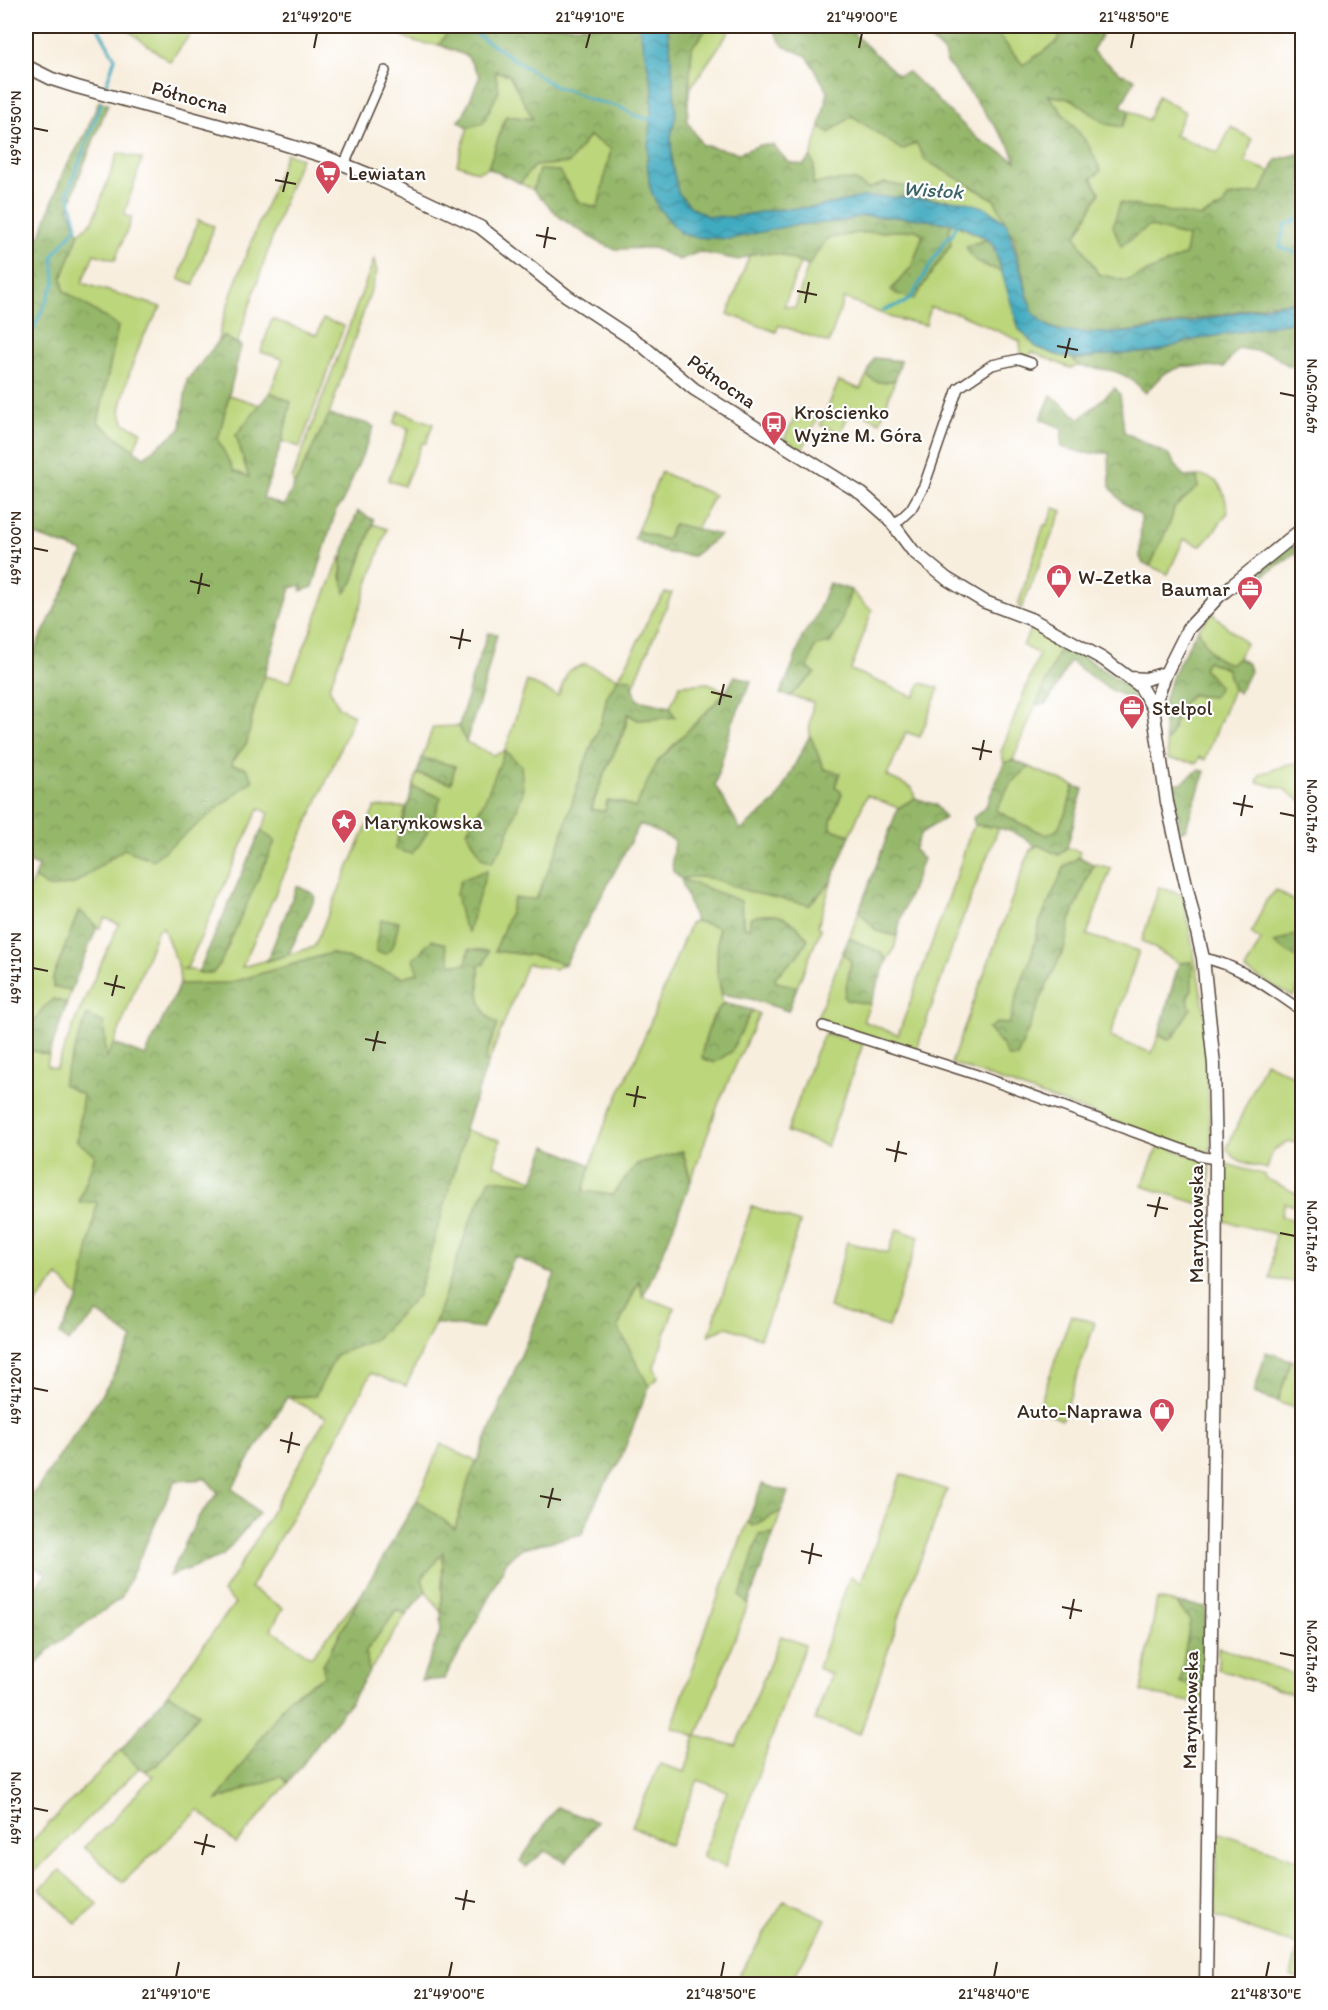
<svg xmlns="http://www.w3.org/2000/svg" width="1328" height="2010" font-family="Itim,sans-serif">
<defs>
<pattern id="forest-crowns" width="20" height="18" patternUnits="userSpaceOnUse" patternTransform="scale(1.5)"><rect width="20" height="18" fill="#95b76b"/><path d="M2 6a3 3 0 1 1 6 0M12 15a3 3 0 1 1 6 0" fill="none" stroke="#7b9557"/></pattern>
<pattern id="water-waves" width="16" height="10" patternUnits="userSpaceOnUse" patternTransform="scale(1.5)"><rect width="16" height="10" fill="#40aac0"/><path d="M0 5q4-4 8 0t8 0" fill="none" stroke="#378b9b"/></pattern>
</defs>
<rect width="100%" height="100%" fill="#fff"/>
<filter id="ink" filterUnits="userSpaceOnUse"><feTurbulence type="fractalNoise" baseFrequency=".0167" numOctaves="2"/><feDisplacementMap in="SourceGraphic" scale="12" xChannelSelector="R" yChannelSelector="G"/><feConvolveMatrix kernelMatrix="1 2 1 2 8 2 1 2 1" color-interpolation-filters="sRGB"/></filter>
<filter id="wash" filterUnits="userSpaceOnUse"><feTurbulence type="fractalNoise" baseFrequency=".008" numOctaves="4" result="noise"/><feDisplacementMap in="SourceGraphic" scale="24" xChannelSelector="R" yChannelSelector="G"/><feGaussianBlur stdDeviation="1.35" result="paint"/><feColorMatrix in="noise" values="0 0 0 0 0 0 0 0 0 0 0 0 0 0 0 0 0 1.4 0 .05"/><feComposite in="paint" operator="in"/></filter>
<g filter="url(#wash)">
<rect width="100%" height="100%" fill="#f8eede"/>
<path fill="#bcd67b" stroke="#7c804c" stroke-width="1.5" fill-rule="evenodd" d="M 142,26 L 196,26 L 170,62 L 129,31 Z
M 394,26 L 452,26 L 439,45 C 422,44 404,42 394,26 Z
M 709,26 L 733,26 L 689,90 L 692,47 Z
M 991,26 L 1064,26 L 1056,43 L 1023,65 Z
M 495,70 L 509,75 L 534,119 L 506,116 L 488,168 L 478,172 L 457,164 L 468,127 L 483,123 Z
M 1048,95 L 1073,100 L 1106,124 L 1122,127 L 1130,111 L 1148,120 L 1158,96 L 1185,112 L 1174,135 L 1218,153 L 1231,127 L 1252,139 L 1245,162 L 1271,172 L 1261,192 L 1228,197 L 1223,206 L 1200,217 L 1120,203 L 1121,245 L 1149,226 L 1188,237 L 1185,256 L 1127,281 L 1098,274 L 1076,236 L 1100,193 Z
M 852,115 L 902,150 L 916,143 L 973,188 L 994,199 L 1007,224 C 977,200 966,201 928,198 L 924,190 L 885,183 L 868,189 L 828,181 L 813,185 L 814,166 L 811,157 L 820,126 L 829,133 Z
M 589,136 L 611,149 L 598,207 L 579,203 L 559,171 L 539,170 L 533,190 L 520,183 L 534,166 L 569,163 Z
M 118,153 L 142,159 L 124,215 L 132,218 L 115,260 L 94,254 L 82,283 L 161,307 L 142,339 L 130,371 L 120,410 L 125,424 L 141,431 L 134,450 L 98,422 L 118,326 L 63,291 L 62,278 L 79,233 L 93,221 Z
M 286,153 L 301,158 L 286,196 L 237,344 L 223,336 L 217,343 C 233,277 264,216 286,153 Z
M 198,220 L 214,226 L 194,284 L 179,279 Z
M 951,223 L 988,239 L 967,246 C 971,263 988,266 1003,272 L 1019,329 L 1056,355 L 1072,358 L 1079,366 L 1070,368 L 1032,352 L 1029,357 L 1021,353 L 1020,341 L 960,314 L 930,307 L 926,325 L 892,318 L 844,298 L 829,343 L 779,325 L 776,332 L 728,314 L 749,256 C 766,248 784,255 800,263 L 784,306 L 795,308 L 808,266 L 826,239 L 858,233 L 916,230 L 923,234 L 912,266 L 891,290 L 914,298 L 951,245 L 949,231 Z
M 374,260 L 377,272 L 329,415 L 294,485 L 292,479 Z
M 272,319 L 317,335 L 323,319 L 344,326 L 300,447 L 282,441 L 291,402 L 270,392 L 283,359 L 261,352 Z
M 867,375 C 876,384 882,383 895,380 L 880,422 L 852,408 L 840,433 L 820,425 L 839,381 L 860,389 Z
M 229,395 L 260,405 L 236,435 L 249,478 L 234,471 L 218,440 Z
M 800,408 L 819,416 L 802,450 L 784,439 Z
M 399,411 L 433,424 L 426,443 L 422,443 L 404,486 L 388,480 L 409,429 L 394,423 Z
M 661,472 L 714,495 L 696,529 L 674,524 L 666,540 L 637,531 Z
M 1197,476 C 1222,476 1224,491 1228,512 L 1212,534 L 1200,546 L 1184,539 L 1168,574 L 1150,566 L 1171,520 L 1174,508 L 1198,487 Z
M 1054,508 L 1062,511 L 1021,609 L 1018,605 L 1044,525 L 1047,525 Z
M 373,524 L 387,529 L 359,610 L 329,687 L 339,708 L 354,715 L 330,773 L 242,967 L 314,947 L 375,807 L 406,807 L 395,849 L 441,797 L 413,787 L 417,774 L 451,783 L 455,766 L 422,758 L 433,727 L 459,726 L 466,742 L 493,755 L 505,751 L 527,681 L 558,696 L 568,671 L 585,664 L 618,678 C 637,651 644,619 665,593 L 672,593 L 633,687 L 631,679 L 607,696 L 602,720 L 583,768 L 559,845 L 536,900 L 514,898 L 510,913 L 495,951 L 537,956 L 565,964 L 555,969 L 528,964 L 526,966 L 487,1066 L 486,1056 L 497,1024 C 475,1012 479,986 479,965 L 451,964 L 403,977 L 331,953 L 229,983 L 180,984 L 179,969 L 163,927 L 158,929 L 114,1044 L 106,1060 L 63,1084 L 83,1095 L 77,1141 L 95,1155 L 79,1202 L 98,1202 L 79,1298 L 58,1276 L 26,1316 L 26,1049 L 49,1055 L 47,1066 L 56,1069 L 78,1014 L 119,924 L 105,918 L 100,928 L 97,927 L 79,911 L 53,987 L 71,990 L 67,1003 L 53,1000 L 26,1034 L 26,897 L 34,878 L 49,888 L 74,884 L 124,849 L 231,765 L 232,761 L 247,743 L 253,713 L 263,676 L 290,682 L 341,556 L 341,579 L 353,582 ZM 484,802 L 482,858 L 467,831 ZM 259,808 L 269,813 L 261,831 L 275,841 L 213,973 L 182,969 L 187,968 ZM 456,894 L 478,897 L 468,931 Z
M 851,590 L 865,605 L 872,610 L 851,670 L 914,697 L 921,683 L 939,688 L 920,737 L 906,732 L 887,776 L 912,788 L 915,798 L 898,808 L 867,795 L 850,835 L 831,829 L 831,821 L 842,793 C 830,783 813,751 810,735 C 808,725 812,712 813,702 L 790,696 L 815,673 L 808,668 L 815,645 L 830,643 L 839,628 Z
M 1212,613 L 1246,644 L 1238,658 L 1231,664 C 1211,660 1206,645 1198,629 Z
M 1031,627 L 1062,643 L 1013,760 L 1004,763 L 1001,752 L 1039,654 L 1023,646 Z
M 1207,661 L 1227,669 L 1233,689 L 1205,760 L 1200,757 L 1197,763 L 1168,759 L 1166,742 C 1179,725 1171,711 1192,695 L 1213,697 L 1218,687 L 1203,668 Z
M 708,683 L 726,692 L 657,762 L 635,809 L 621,802 L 607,801 L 605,811 L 591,810 L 609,761 L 624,734 L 628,714 L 638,720 L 674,717 L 670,707 L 680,685 Z
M 1302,763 L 1302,802 L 1284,789 L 1257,782 L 1260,774 L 1289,764 Z
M 1029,767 L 1074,786 L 1067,810 L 1057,830 L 1047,835 L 1017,822 L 996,810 L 1011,783 Z
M 975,825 L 999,827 L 964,914 L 916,1051 L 816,1020 L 843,952 L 851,962 L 846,1000 L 870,1004 L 863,1021 L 898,1035 L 957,875 L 970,832 Z
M 1038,845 L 1059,855 L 1067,847 L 1080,852 L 1079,857 L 1065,866 L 1040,922 L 1032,954 L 1009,1025 L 988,1029 L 1017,1057 L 1044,991 L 1064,949 L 1070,921 L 1094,864 L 1111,868 L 1087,935 L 1139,951 L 1110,1037 L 1152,1053 L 1159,1034 L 1170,1040 C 1190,1025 1188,986 1192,962 L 1179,963 L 1142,941 L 1159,887 L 1183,895 L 1204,1007 L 1211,1147 L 1207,1152 L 1201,1152 L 951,1063 L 1030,850 Z
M 692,876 L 714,878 L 752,892 L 809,905 L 831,882 L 818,926 L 821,929 L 797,987 L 776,982 L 775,977 L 798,955 L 743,926 L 744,917 L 681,879 Z
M 1276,890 L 1302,906 L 1302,931 L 1275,943 L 1302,962 L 1302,979 L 1293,997 L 1245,970 L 1261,940 L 1251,933 L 1266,901 Z
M 859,911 L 877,931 L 897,936 L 894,950 L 887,960 L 880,952 L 849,938 Z
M 695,921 L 718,927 L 717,971 L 723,1003 L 713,1016 L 703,1046 L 731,1052 L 752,1010 L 759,1014 L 719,1102 L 691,1181 L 683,1151 L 637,1164 L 612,1195 L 582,1191 L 605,1124 L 638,1053 L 690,924 Z
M 825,1033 L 863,1044 L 827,1146 L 787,1132 L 816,1051 Z
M 1265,1062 L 1302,1080 L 1302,1145 L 1290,1141 L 1273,1150 L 1267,1169 C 1254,1165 1232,1162 1227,1148 Z
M 464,1130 L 500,1140 L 494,1165 L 533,1180 L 532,1184 L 469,1224 L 435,1323 L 406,1386 L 371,1373 C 334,1447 292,1517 250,1588 L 283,1608 L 271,1629 L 311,1657 L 361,1595 L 323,1665 L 324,1676 L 289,1698 L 218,1800 L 281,1776 L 288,1783 L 236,1844 L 199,1810 L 123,1882 L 84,1847 L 108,1825 L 153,1776 L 145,1771 L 157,1765 L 199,1714 L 168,1693 L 235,1603 L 223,1592 L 252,1546 L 326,1417 L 287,1397 L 315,1396 L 337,1354 L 374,1340 L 464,1139 Z
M 1162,1145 L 1210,1163 L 1209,1207 L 1142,1186 L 1157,1149 Z
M 1223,1163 L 1265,1175 L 1265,1178 L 1302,1196 L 1302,1208 L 1285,1203 L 1281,1216 L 1302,1223 L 1302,1282 L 1270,1279 L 1275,1234 L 1224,1221 Z
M 752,1206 L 800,1223 L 775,1301 L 760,1338 L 727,1327 L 709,1335 Z
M 897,1229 L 919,1237 L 888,1327 L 829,1308 L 847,1242 L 888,1253 Z
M 640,1279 L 643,1297 L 674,1308 L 654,1367 L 658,1377 L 649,1387 L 618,1327 Z
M 1071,1315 L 1095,1323 L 1062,1420 L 1038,1409 Z
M 1291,1360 L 1302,1365 L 1302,1411 L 1278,1402 Z
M 441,1444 L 477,1462 L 468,1483 L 455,1529 L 417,1500 Z
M 901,1474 L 947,1490 L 905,1600 L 860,1734 L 815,1720 L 831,1674 L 818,1668 L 850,1576 L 861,1582 Z
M 781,1511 L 774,1533 L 759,1535 L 741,1596 L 748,1604 L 697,1736 L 736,1746 L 781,1636 L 805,1645 L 725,1867 L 702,1857 L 727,1791 L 698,1780 L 670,1845 L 632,1826 L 660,1764 L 685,1772 L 696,1736 L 672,1727 L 703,1636 L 748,1521 L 752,1526 Z
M 443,1551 L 442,1614 L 426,1591 L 421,1579 Z
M 1157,1599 L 1177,1603 L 1190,1621 L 1180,1682 L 1204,1686 L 1205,1705 L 1141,1692 Z
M 397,1610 L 406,1615 L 369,1672 L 366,1651 Z
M 1218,1647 L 1302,1677 L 1302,1700 L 1288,1693 L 1218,1669 Z
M 121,1750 L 139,1768 L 34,1872 L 26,1865 L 26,1847 Z
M 1217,1832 L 1302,1861 L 1302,1981 L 1291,1976 L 1298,1946 L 1215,1916 Z
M 60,1870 L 98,1905 L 76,1924 L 40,1889 Z
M 784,1901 L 826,1919 L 790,1984 L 739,1984 L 735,1982 Z"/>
<path fill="url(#forest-crowns)" stroke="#687044" stroke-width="1.5" d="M 452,26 L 639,26 L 653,90 L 647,161 L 680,233 L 839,222 L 861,216 L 912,218 L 951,223 L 949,231 L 951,244 L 914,299 L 897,294 L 891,290 L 912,266 L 923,235 L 916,230 L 858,233 L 827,239 L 808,266 L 780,254 L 755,253 L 739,260 L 699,252 L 679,260 L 654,248 L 614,249 L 597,241 L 562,219 L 533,190 L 539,170 L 559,171 L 579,203 L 598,207 L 611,149 L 589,136 L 569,163 L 534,166 L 520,183 L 488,168 L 506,116 L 533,119 L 509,75 L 495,71 L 499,91 L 483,123 L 468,127 L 458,121 L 462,118 L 480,76 L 467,56 L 439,45 Z
M 667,26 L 709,26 L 692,47 L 687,121 L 702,145 L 740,153 L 760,145 L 773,145 L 788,162 L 803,165 L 811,157 L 814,166 L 813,185 L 828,181 L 854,180 L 868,189 L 885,183 L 924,190 L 928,198 L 863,197 L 817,207 L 772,210 L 732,217 L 707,216 L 692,208 L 678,193 L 672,164 L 671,137 L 676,113 L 670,45 Z
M 766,26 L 854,26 L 854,34 L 898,75 L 908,72 L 978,139 L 1016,161 L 1010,146 L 946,61 L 944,53 L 917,26 L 991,26 L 1023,65 L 1056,43 L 1064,26 L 1086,26 L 1102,34 L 1092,51 L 1122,74 L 1135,79 L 1121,106 L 1130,111 L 1122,127 L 1106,124 L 1073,100 L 1048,95 L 1088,144 L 1101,171 L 1091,179 L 1100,192 L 1076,236 L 1098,274 L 1127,281 L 1185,255 L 1188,237 L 1149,226 L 1121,246 L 1113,226 L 1120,203 L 1201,217 L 1223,206 L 1228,197 L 1261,192 L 1276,160 L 1302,153 L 1302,301 L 1272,304 L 1159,327 L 1105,335 L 1057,330 L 1040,321 L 1032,311 L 1013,237 L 994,199 L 925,160 L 916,143 L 902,150 L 852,116 L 829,133 L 820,126 L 828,92 L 807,56 L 783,46 L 772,27 Z
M 99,101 L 108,104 L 78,179 L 69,209 L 79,233 L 62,278 L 64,291 L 118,326 L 98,423 L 144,457 L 181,428 L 187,380 L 223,336 L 241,346 L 218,440 L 234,471 L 249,477 L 236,435 L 270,392 L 291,402 L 282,441 L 263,498 L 284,506 L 329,415 C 343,419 364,420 374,427 L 342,503 L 336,510 L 313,587 L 301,591 L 302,585 L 291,588 L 253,713 L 247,743 L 232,761 L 232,765 L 246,768 L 253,780 L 153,860 L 124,849 L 74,884 L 49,888 L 34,878 L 38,866 L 26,861 L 26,667 L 83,552 L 26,532 L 26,251 L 41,234 L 63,172 L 85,135 Z
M 988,239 L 994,247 L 1003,272 C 987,266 972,264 966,246 Z
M 1302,320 L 1302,369 L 1286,364 L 1270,353 L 1238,348 L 1224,367 L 1183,366 L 1163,374 L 1145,393 C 1125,368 1108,370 1079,366 L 1072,358 L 1078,359 L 1114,354 L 1156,352 L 1188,341 Z
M 874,358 L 901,361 L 895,380 C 882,383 876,384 867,375 Z
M 1115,388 L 1120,394 L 1124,432 L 1169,455 L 1184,477 L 1197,476 L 1198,487 L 1174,508 L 1171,520 L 1150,566 L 1143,564 L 1140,557 L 1141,516 L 1123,503 L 1110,487 L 1109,453 L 1084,453 L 1061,447 L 1062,428 L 1041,419 L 1051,395 L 1080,419 Z
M 358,511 L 374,520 L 353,582 L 345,593 C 336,563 347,539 358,511 Z
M 674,524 L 720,535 L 693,556 L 663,552 L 634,539 L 637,531 L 666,540 Z
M 1302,539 L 1302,561 L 1295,553 L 1256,581 L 1252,577 Z
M 829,583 L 851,590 L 839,628 L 830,643 L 815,646 L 808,668 L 815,673 L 790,696 L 780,694 L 791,670 L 803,635 L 815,619 Z
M 1198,629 C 1206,645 1211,660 1231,664 L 1238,658 L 1248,664 L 1250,671 L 1239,693 L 1233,689 L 1227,669 L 1207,661 L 1203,668 L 1219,686 L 1213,697 L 1192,695 C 1171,711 1179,725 1166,742 C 1165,733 1163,723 1163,713 C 1163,687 1185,652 1198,629 Z
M 488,633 L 497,634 L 483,690 L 466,742 L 459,726 L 472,678 Z
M 1062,643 L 1131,688 L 1141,697 L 1138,699 C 1117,699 1087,673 1070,661 L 1047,704 L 1036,705 Z
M 735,676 L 751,681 L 732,724 L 715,785 L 741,830 L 776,801 L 810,735 L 824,769 L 840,773 L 835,787 L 842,793 L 831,821 L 831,829 L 850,835 L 831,882 L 809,905 C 791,901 772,897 754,893 C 729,886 708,871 682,879 L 741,901 L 743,926 L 749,929 L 750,918 C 776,910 792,917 808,939 L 798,955 L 775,977 L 776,982 L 797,987 L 788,1011 L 751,999 L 722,994 L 717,971 L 718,927 L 695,921 L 681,879 L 673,871 L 672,860 L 674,840 L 640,824 L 565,964 L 537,956 L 495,951 L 510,913 L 514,898 L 536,899 L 559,845 L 583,768 L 602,720 L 607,696 L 618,678 L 631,679 L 637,700 L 670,707 L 675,717 L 638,720 L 628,714 C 620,747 600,777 591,810 L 605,811 L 607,801 L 621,802 L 635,808 L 657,762 L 726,692 Z
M 505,751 L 521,765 L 523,792 L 504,844 L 492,862 L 482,858 L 467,831 L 484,802 Z
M 422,758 L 455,766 L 451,783 L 417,774 Z
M 1013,760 L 1029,767 L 1011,783 L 996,810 L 1017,822 L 1047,835 L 1057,830 L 1067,810 L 1074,786 L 1083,789 L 1067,847 L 1059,855 L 1038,845 L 1035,847 C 1018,830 998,827 975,825 L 973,818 L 986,806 L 1004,763 Z
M 1198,770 L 1205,771 L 1185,830 L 1181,831 L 1171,784 L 1181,783 Z
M 413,787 L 441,797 C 435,817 426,840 411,854 L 395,849 Z
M 915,798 L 936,805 L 945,818 L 921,833 L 914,850 L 923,859 L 901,917 L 897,936 L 877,931 L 859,911 L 898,808 Z
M 261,831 L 275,841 L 220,964 L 213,973 L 198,973 Z
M 1079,857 L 1093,864 L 1070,921 L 1064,949 L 1044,991 L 1017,1057 L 1008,1057 L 1002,1045 L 988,1029 L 996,1023 L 1009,1024 L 1019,989 L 1032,954 L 1040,922 L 1065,866 Z
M 487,870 L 468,932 L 462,921 L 456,894 L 461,880 Z
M 297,886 L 314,894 L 315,898 L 288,955 L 267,961 Z
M 79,910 L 97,927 L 71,990 L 53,987 L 53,978 Z
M 381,920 L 399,921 L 394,944 L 387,954 L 376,952 L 376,943 Z
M 1302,931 L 1302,962 L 1274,943 Z
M 849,938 L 880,952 L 887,960 L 870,1004 L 846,1000 L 844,997 L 851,962 L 843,952 Z
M 432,940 L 445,944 L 451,964 L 466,964 L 469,949 L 489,951 L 484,964 L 479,965 C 479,986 475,1013 498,1024 L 486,1056 L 487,1066 L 464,1130 L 464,1139 L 418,1295 L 374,1340 L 337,1354 L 315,1396 L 287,1397 L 232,1488 L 259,1513 L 222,1556 L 169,1576 L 199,1516 L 218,1493 L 206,1479 L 175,1481 L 121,1598 L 51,1648 L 26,1676 L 26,1599 L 46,1573 L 26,1562 L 26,1505 L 106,1388 L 133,1339 L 98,1313 L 68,1342 L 60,1334 L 79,1298 L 97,1202 L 79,1203 L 95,1155 L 77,1141 L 83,1095 L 62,1084 L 87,1015 L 104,1023 L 106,1058 L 114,1044 L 145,1056 L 180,984 L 229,983 L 331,953 L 403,977 L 418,973 L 413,959 Z
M 1192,962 L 1192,989 L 1187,998 L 1191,1009 C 1182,1018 1180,1032 1170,1040 L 1159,1034 L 1179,963 Z
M 53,999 L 67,1003 L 49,1055 L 26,1049 L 26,1034 L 42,1009 Z
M 723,1003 L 752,1010 L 731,1052 L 714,1063 L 702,1058 C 704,1038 711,1019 723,1003 Z
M 546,1146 L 591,1165 L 583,1191 L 612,1195 L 637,1164 L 682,1151 L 691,1181 L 667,1243 L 643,1297 L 639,1280 L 618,1327 L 649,1387 L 618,1465 L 600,1492 L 582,1534 L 522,1548 L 508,1559 L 470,1634 L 444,1679 L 421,1681 L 441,1630 L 443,1552 L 422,1579 L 426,1591 L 406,1615 L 397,1610 L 366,1651 L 369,1672 L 351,1701 L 288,1783 L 281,1776 L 217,1800 L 289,1698 L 324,1676 L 323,1665 L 361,1595 L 417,1500 L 455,1529 L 468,1482 L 555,1274 L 515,1257 L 482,1329 L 435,1323 L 469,1224 L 490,1179 L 532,1183 Z
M 1266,1352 L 1291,1360 L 1278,1402 L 1254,1393 Z
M 762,1484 L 788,1492 L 781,1511 L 752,1526 L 748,1521 Z
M 774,1533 L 748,1604 L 740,1596 L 759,1535 Z
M 1177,1603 L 1206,1607 L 1204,1686 L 1180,1683 L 1190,1621 Z
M 168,1693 L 199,1713 L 157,1765 L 145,1771 L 139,1768 L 121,1750 Z
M 557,1807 L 597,1822 L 566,1862 L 545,1851 L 526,1867 L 520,1861 Z"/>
<path fill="url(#water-waves)" stroke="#3e6a6f" stroke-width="1.5" d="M 639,26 L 667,26 L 670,45 L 676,113 L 671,137 L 672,164 L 678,193 L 692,208 L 707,216 L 732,217 L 772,210 L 817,207 L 863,197 L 897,197 L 964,201 L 987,208 L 1007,224 L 1032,311 C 1038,319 1046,327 1057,330 C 1064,332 1073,331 1080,332 C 1155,339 1229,309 1302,301 L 1302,320 L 1188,341 L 1156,352 L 1114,354 L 1078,359 L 1056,355 L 1036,347 L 1019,329 L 994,247 L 988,239 L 956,224 L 912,218 L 861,216 L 839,222 L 793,225 L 730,239 L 693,237 L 680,233 L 658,207 L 650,188 L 647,161 L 653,90 Z"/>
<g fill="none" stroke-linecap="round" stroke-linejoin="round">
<path stroke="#40aac0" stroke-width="3" d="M 97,26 L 115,58 L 105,88
M 468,26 L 473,32 L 556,87 L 571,91 L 591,100 L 620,107 L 635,116 L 653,120
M 1302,212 L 1301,218 L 1285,225 L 1280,247 L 1301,255 L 1302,259
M 883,310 L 904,303 L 911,298 L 947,237 L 952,236 L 957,222
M 26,345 L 55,282 L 53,256 L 77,226 L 68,192 L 101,104"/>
</g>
</g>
<g filter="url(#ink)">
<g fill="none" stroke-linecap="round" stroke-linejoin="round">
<defs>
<path id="minor" d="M 344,165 L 385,71
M 894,525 L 911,509 L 924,486 L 958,388 L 992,365 L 1019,359 L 1031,363
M 1203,958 C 1240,965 1271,990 1302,1011
M 823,1026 L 974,1074 L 1203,1157 L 1216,1159"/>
<path id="tertiary" d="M 26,66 L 52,79 L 77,87 L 261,137 L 323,156 L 370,175 L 480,227 L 567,296 L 643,346 L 694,389 L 862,494 L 887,516 L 913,551 L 947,579 L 985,602 L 1033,620 L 1103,659 L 1140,686 L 1153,708
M 1130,678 L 1146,679 L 1166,673
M 1206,1984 L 1215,1361 L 1216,1159 L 1214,1065 L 1203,958 L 1167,802 L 1153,708 L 1166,673 L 1188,629 L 1219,596 L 1302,529"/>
</defs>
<use href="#minor" stroke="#57473b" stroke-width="12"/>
<use href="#tertiary" stroke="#57473b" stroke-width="15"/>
<use href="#minor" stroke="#fff" stroke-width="9"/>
<use href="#tertiary" stroke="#fff" stroke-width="12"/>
</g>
</g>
<path fill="none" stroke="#3b2a1e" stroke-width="2" d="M 314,48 L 317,33M 586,48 L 590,33M 859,48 L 862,33M 1131,48 L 1134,33M 33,128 L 48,131M 275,180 L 296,184M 283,192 L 288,172M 536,235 L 556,239M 544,248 L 548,227M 797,291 L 817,295M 805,303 L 809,282M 1057,346 L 1078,350M 1065,358 L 1070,338M 1280,393 L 1295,396M 33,548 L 48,551M 190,581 L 210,586M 198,594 L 202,573M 450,637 L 471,641M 459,649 L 463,629M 711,692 L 732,697M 719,705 L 724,684M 972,748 L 992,752M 980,760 L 984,740M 1233,803 L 1253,807M 1280,813 L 1295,816M 1241,816 L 1245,795M 33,968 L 48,971M 104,983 L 125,988M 112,996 L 117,975M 365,1039 L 386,1043M 373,1051 L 378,1031M 626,1094 L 646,1098M 634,1107 L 638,1086M 886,1149 L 907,1154M 895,1162 L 899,1141M 1147,1205 L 1168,1209M 1155,1217 L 1160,1197M 1280,1233 L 1295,1236M 33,1388 L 48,1391M 280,1440 L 300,1445M 288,1453 L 292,1432M 540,1496 L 561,1500M 548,1508 L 553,1488M 801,1551 L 822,1556M 809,1564 L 813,1543M 1062,1607 L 1082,1611M 1070,1619 L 1074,1599M 1280,1653 L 1295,1656M 33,1808 L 48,1811M 194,1842 L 215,1847M 202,1855 L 207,1834M 455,1898 L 475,1902M 463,1910 L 467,1890M 176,1977 L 179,1962M 449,1977 L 452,1962M 721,1977 L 724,1962M 994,1977 L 997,1962M 1266,1977 L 1269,1962"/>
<defs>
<symbol id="supermarket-pin" viewBox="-11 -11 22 30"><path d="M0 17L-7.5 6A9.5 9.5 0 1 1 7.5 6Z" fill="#d1495b" stroke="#fff"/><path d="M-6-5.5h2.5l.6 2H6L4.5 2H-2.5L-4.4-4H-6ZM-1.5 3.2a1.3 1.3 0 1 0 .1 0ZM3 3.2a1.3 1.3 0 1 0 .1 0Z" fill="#fff"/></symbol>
<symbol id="bus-pin" viewBox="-11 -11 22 30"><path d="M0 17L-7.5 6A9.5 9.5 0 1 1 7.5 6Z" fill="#d1495b" stroke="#fff"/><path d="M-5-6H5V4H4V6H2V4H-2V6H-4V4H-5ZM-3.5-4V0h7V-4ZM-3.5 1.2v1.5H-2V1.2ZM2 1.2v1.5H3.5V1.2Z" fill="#fff"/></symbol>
<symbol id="shop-pin" viewBox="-11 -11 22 30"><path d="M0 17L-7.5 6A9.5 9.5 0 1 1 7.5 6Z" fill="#d1495b" stroke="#fff"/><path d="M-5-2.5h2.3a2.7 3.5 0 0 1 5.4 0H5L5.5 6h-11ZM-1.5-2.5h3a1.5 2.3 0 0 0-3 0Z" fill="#fff"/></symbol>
<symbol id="office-pin" viewBox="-11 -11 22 30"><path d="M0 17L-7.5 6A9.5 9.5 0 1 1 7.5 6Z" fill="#d1495b" stroke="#fff"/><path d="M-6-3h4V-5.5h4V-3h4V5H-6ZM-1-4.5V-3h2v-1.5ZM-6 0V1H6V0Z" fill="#fff"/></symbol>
<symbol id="sight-pin" viewBox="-11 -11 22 30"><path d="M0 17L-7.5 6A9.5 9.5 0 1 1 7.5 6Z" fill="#d1495b" stroke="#fff"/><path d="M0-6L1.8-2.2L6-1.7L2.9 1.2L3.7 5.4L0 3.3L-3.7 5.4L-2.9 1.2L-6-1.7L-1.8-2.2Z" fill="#fff"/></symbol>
</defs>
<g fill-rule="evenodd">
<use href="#supermarket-pin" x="313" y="158" width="30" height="40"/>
<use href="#bus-pin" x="759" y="409" width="30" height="40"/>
<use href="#shop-pin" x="1044" y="562" width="30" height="40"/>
<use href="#office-pin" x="1235" y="574" width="30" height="40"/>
<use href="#office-pin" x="1117" y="693" width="30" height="40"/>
<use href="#sight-pin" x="329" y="807" width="30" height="40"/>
<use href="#shop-pin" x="1147" y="1396" width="30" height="40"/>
</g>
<g text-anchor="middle" stroke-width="4.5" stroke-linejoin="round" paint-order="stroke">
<g font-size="20" fill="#3b2a1e" stroke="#fff">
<text transform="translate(190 97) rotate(15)" y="7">Północna</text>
<text transform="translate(722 381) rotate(35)" y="7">Północna</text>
<text transform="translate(1196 1224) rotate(-90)" y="7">Marynkowska</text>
<text transform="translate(1190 1710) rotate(-89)" y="7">Marynkowska</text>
</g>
<g font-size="20" fill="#3b2a1e" stroke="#fff" text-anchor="start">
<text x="348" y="180">Lewiatan</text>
<text x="794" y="419">Krościenko<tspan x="794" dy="23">Wyżne M. Góra</tspan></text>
<text x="1078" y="584">W-Zetka</text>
<text x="1230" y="596" text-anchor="end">Baumar</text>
<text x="1152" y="715">Stelpol</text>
<text x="364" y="829">Marynkowska</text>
<text x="1142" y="1418" text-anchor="end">Auto-Naprawa</text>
</g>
<g font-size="21" font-style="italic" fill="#3d6467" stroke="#fff">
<text transform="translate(933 190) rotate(4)" y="7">Wisłok</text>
</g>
</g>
<rect width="1328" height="2010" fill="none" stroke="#fff" stroke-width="66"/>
<rect x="33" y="33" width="1262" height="1944" fill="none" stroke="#3b2a1e" stroke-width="2"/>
<g font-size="15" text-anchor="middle" fill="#3b2a1e">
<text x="317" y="22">21°49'20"E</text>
<text x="590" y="22">21°49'10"E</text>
<text x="862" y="22">21°49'00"E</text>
<text x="1134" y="22">21°48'50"E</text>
<text transform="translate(16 128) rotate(-90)" y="5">49°40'50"N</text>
<text transform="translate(1312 396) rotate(-90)" y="5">49°40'50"N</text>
<text transform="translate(16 548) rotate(-90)" y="5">49°41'00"N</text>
<text transform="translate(1312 816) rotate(-90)" y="5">49°41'00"N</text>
<text transform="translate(16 968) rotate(-90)" y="5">49°41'10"N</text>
<text transform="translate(1312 1236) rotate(-90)" y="5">49°41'10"N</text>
<text transform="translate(16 1388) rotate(-90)" y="5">49°41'20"N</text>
<text transform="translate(1312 1656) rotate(-90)" y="5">49°41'20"N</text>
<text transform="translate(16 1808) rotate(-90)" y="5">49°41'30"N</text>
<text x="176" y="1999">21°49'10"E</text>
<text x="449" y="1999">21°49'00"E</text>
<text x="721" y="1999">21°48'50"E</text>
<text x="994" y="1999">21°48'40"E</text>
<text x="1266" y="1999">21°48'30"E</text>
</g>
</svg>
